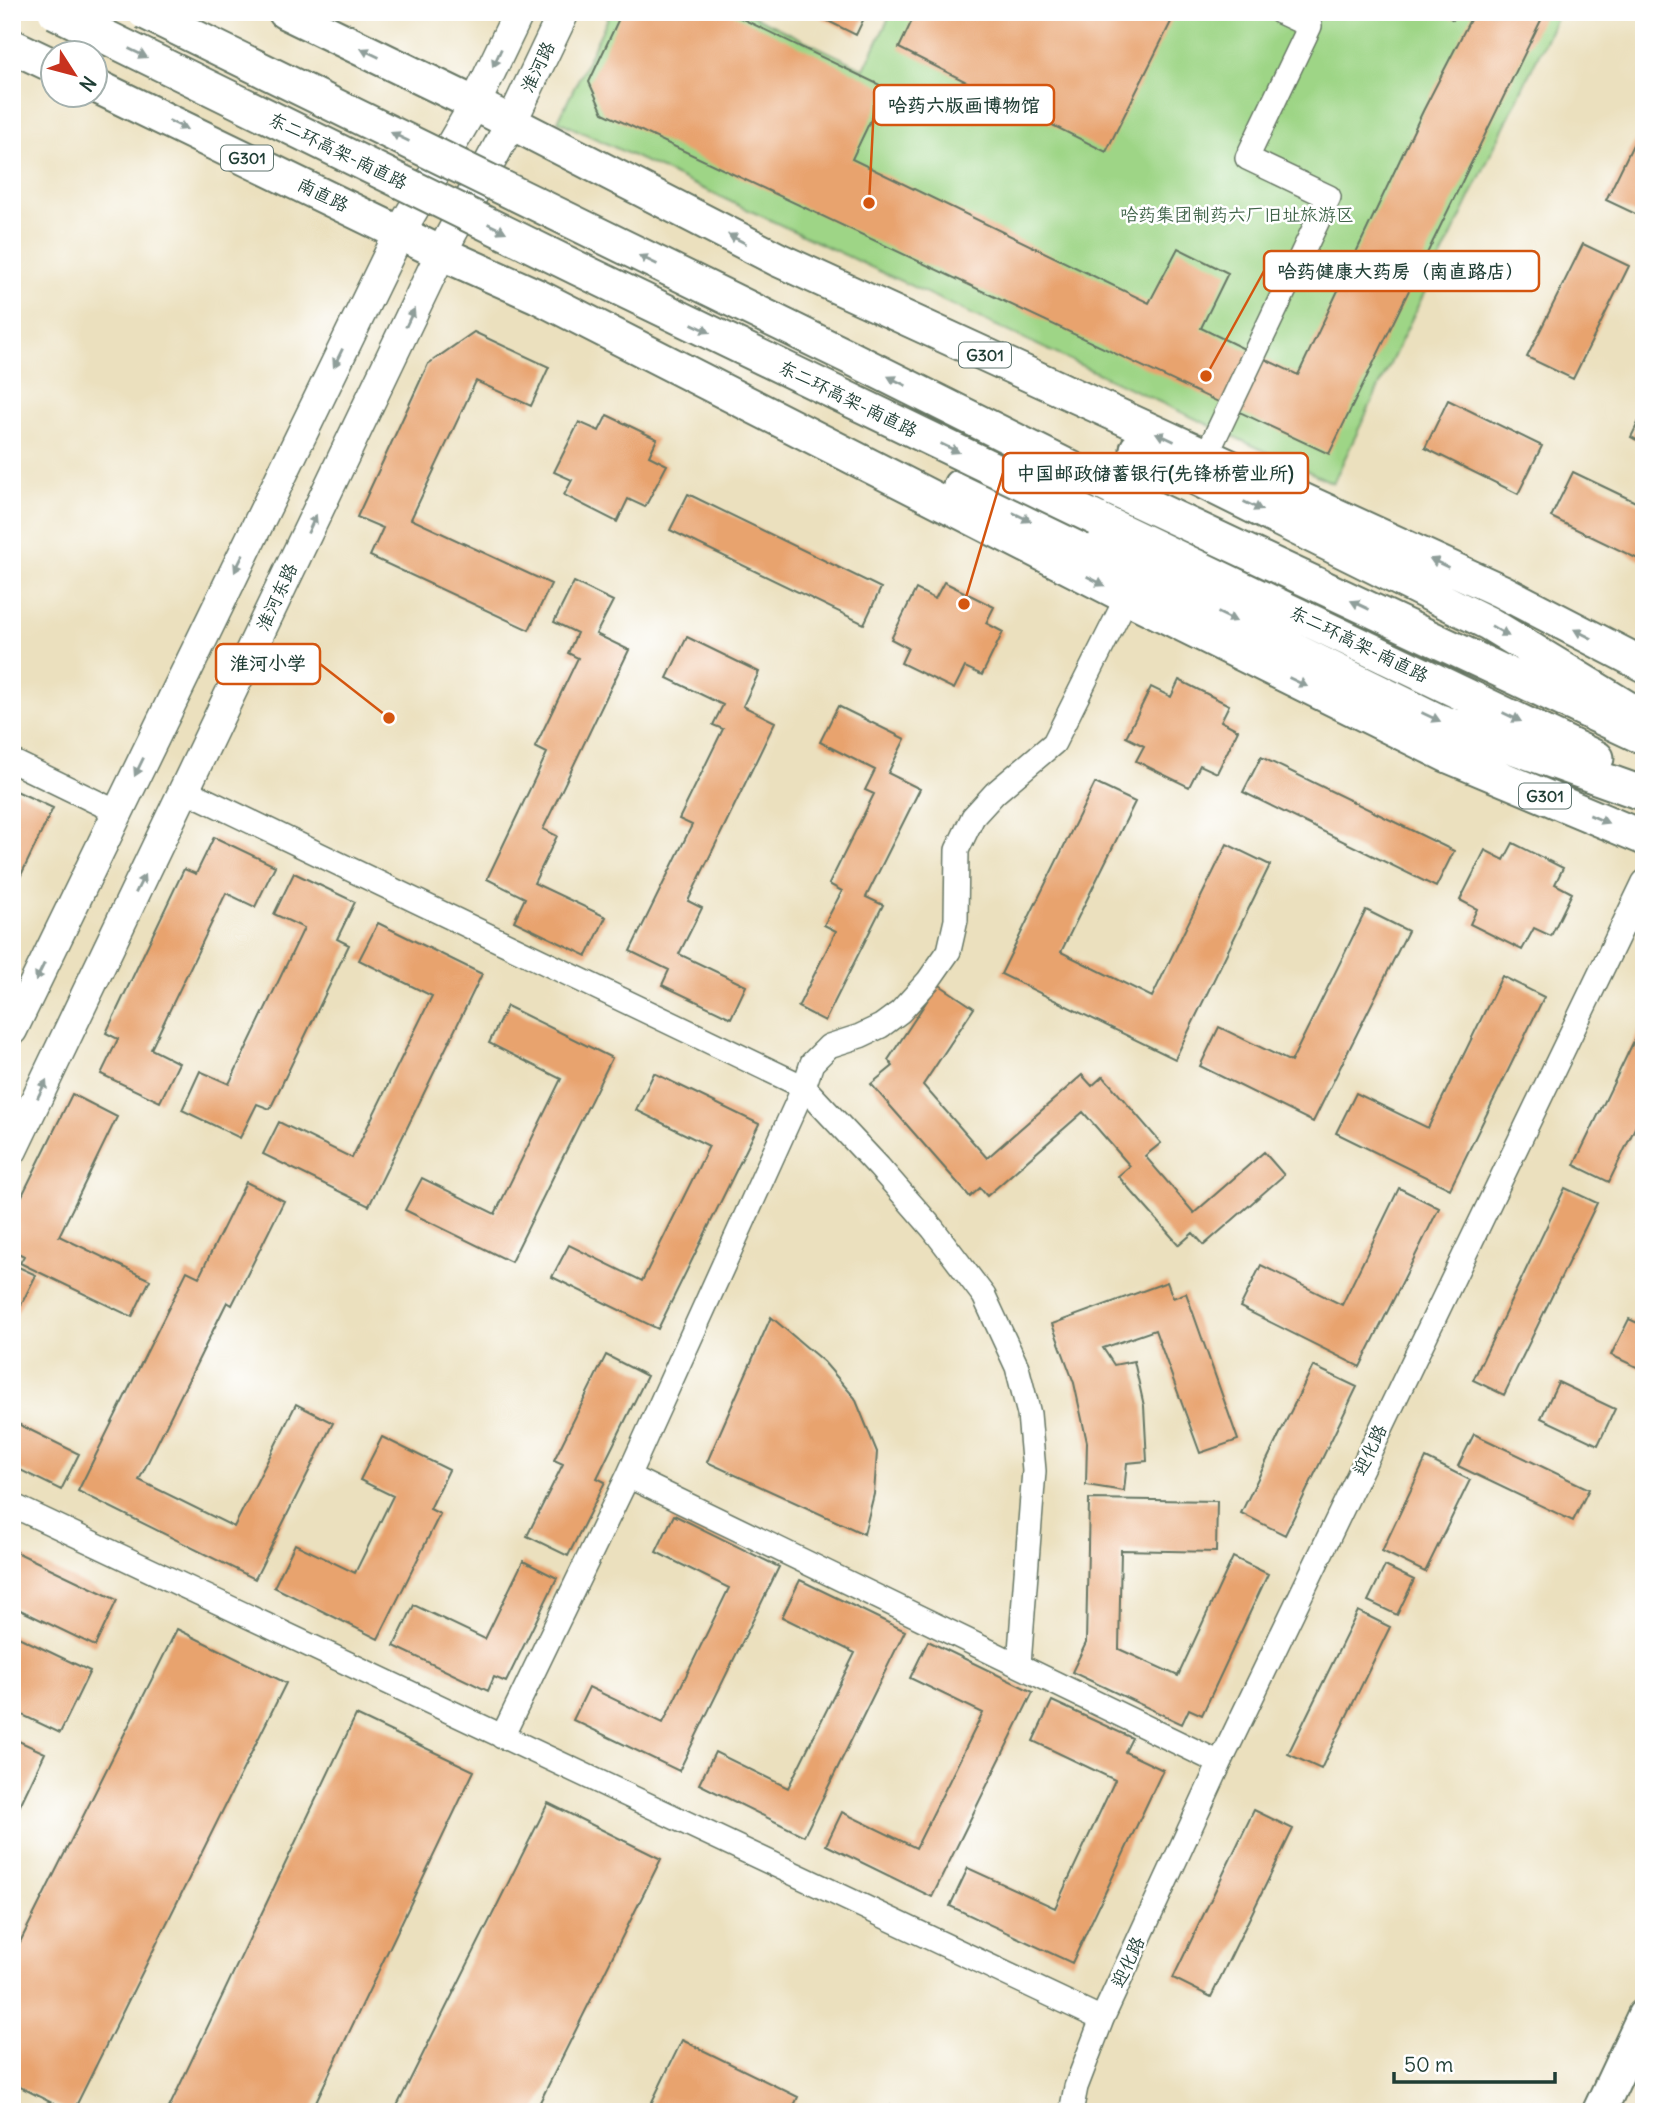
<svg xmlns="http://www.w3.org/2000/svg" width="1656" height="2124" font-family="Delius,'LXGW WenKai TC',sans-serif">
<rect width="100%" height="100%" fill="#fff"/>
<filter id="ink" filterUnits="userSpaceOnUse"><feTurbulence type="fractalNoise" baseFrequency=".0143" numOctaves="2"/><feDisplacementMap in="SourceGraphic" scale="14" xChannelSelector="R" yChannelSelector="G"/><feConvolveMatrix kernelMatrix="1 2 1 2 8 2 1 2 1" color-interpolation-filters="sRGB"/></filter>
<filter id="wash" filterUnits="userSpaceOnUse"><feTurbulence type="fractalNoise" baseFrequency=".00686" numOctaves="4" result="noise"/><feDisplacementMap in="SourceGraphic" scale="28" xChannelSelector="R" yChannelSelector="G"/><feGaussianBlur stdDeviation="1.57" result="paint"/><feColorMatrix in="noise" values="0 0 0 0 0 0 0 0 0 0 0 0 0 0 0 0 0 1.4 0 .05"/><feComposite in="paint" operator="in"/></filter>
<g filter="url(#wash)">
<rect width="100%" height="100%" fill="#ebe0be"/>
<path fill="#9ed586" stroke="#5e895d" stroke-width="2" d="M 611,12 L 745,12 L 864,69 L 892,12 L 1559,12 L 1333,483 L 558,121 Z"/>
<g id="blocks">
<path fill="#e8a36e" d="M 622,12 L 728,12 L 886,88 L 852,159 L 1149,303 L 1178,248 L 1228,273 L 1201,328 L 1298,375 L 1423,111 L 1474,12 L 1545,12 L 1329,454 L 603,113 L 589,82 Z
M 810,12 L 867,12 L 856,35 Z
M 916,12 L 1176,12 L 1106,152 L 899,48 Z
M 1441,12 L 1459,12 L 1453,20 Z
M 1644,122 L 1644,218 L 1606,200 Z
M 1583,244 L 1629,266 L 1573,379 L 1527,357 Z
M 474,332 L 549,367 L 531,406 L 476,381 L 411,519 L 551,584 L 529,630 L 370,556 L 383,528 L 357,517 L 428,364 Z
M 1448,400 L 1542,446 L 1518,494 L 1425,448 Z
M 1644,411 L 1644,444 L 1631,437 Z
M 607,415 L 657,439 L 649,456 L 667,465 L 645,507 L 628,499 L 617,522 L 564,495 L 572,480 L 554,472 L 579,422 L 599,431 Z
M 1573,472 L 1644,506 L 1644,562 L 1551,517 Z
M 688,494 L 881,588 L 864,624 L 670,530 Z
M 574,582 L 613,601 L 596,634 L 629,650 L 543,829 L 557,836 L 534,883 L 606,917 L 587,956 L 514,921 L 525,898 L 487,879 L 547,753 L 535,747 L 578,658 L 568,653 L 577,633 L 554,622 Z
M 944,582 L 994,607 L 986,623 L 1003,632 L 982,675 L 965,667 L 954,689 L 901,663 L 908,648 L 891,639 L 916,589 L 935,599 Z
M 687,637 L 759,672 L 743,706 L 775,722 L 688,901 L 702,908 L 679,954 L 746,986 L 731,1018 L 662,985 L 669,970 L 630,951 L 692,825 L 679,819 L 723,729 L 713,725 L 723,705 L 667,678 Z
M 1179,680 L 1229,705 L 1221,721 L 1238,730 L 1217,773 L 1200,765 L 1189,787 L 1136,761 L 1144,746 L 1126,737 L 1151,687 L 1171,697 Z
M 838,706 L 905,739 L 888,773 L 920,789 L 866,897 L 883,905 L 825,1021 L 798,1007 L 836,931 L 824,925 L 842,891 L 829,884 L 874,794 L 865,790 L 875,770 L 820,742 Z
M 1261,757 L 1454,851 L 1436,887 L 1243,792 Z
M 1095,783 L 1135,802 L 1061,952 L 1152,997 L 1227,844 L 1270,865 L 1175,1059 L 1001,974 Z
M 12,789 L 53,808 L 12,894 Z
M 214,837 L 275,866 L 255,907 L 226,893 L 151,1049 L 179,1063 L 160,1102 L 101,1074 L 118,1039 L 106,1033 L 184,869 L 196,874 Z
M 1513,843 L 1563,868 L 1555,884 L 1572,893 L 1551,936 L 1534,928 L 1522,950 L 1470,924 L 1477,909 L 1460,900 L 1485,850 L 1504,860 Z
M 294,873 L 355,902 L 337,939 L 349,945 L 270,1109 L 257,1104 L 240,1138 L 182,1110 L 200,1071 L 229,1084 L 304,928 L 274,914 Z
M 1366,910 L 1408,931 L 1313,1122 L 1200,1066 L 1219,1027 L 1291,1062 Z
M 378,923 L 482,974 L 369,1206 L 263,1154 L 279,1122 L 352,1158 L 432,996 L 359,960 Z
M 1502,976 L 1544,997 L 1450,1189 L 1336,1133 L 1356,1093 L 1428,1128 Z
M 938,984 L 974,1008 L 923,1085 L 987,1158 L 1082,1075 L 1092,1086 L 1103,1076 L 1161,1143 L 1145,1156 L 1194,1213 L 1264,1152 L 1284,1175 L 1204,1245 L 1193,1233 L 1179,1245 L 1118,1176 L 1130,1166 L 1083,1112 L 987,1196 L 980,1188 L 970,1197 L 871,1084 L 893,1066 L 888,1060 Z
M 507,1006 L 612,1058 L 511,1262 L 405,1210 L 422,1178 L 495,1214 L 561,1079 L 489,1043 Z
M 1644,1020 L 1644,1109 L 1609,1182 L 1574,1165 Z
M 654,1073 L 759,1124 L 658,1329 L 552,1277 L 569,1245 L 642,1281 L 709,1146 L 636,1110 Z
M 72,1094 L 117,1117 L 59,1236 L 150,1280 L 132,1317 L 20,1263 L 24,1256 L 12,1250 L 12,1216 Z
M 246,1182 L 284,1201 L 232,1305 L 227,1302 L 139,1480 L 234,1527 L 296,1404 L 333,1423 L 255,1579 L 78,1491 L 187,1271 L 199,1277 Z
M 1399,1188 L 1439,1208 L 1360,1367 L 1240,1307 L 1261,1265 L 1342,1305 Z
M 1565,1188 L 1597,1203 L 1504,1395 L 1473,1380 Z
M 12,1264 L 36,1275 L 12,1323 Z
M 1167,1282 L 1173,1298 L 1186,1293 L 1238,1440 L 1200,1453 L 1155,1330 L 1103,1348 L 1114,1365 L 1134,1361 L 1144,1406 L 1147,1461 L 1127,1463 L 1124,1491 L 1086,1485 L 1087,1442 L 1074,1383 L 1052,1324 Z
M 771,1317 L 824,1362 L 855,1398 L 877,1452 L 874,1494 L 864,1534 L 707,1462 Z
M 1629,1319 L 1644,1326 L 1643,1370 L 1611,1355 Z
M 606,1355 L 647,1376 L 597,1478 L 605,1482 L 568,1556 L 527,1536 L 563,1464 L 554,1460 Z
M 1313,1366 L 1357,1387 L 1285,1535 L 1241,1513 Z
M 1558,1382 L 1615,1409 L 1598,1445 L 1541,1418 Z
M 12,1421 L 79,1454 L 61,1490 L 12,1466 Z
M 1474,1434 L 1589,1489 L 1573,1521 L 1458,1466 Z
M 382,1437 L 449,1470 L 430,1509 L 440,1514 L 378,1639 L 274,1587 L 295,1544 L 355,1573 L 393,1496 L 360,1480 Z
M 1426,1458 L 1470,1480 L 1425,1572 L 1382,1551 Z
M 1089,1499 L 1217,1501 L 1216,1552 L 1121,1550 L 1119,1649 L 1178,1676 L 1233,1557 L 1268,1574 L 1202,1715 L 1189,1709 L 1182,1724 L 1072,1672 L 1086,1643 Z
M 674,1515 L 779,1567 L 679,1771 L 573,1720 L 589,1687 L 663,1723 L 729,1588 L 656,1552 Z
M 12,1550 L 117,1600 L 95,1646 L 12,1606 Z
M 523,1561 L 557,1578 L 506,1682 L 494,1677 L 488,1691 L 394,1646 L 414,1605 L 485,1639 Z
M 1385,1566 L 1414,1580 L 1397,1615 L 1368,1601 Z
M 800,1580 L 905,1631 L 804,1836 L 699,1784 L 715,1752 L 788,1788 L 855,1653 L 782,1617 Z
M 1358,1611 L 1390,1627 L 1321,1769 L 1288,1754 Z
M 177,1629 L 286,1683 L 73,2112 L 70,2112 L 12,2083 L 12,1958 Z
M 12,1634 L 90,1671 L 60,1733 L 12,1710 Z
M 928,1641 L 1033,1692 L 932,1897 L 826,1845 L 842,1812 L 916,1848 L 983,1713 L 910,1678 Z
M 1052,1701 L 1132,1738 L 1125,1752 L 1163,1770 L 1072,1963 L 950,1906 L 968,1868 L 1055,1908 L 1115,1780 L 1033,1741 Z
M 356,1715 L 474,1771 L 311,2112 L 167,2112 Z
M 12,1738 L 45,1753 L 12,1822 Z
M 548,1803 L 661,1859 L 535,2112 L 394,2112 Z
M 1254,1810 L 1293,1829 L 1211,1997 L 1173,1978 Z
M 682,2040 L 798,2097 L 791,2112 L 647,2112 Z
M 891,2105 L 903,2112 L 887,2112 Z"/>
</g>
</g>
<g filter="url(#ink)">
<use href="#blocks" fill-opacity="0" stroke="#667664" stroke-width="2"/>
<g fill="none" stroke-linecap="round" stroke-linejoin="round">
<defs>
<path id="minor" d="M 1206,456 L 1329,197 L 1247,158 L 1310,26 L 1280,12
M 12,761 L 117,812
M 185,790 L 804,1087 L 879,1167 L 933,1229 L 984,1296 L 1017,1367 L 1029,1414 L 1034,1471 L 1019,1664
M 628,1476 L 1220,1763
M 12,1505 L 1102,2019 L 1076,2087 L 1071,2112
M 502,1737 L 628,1476 L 804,1087 L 812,1063 L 829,1046 L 860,1036 L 881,1026 L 900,1012 L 928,981 L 949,951 L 956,920 L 957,850 L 973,817 L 995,793 L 1054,743 L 1127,597
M 1102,2019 L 1220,1763 L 1644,882
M 12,2111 L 13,2112"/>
<path id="major" d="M 12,1030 L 400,232 L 475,104 L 519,12
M 12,1150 L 441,253 L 511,123 L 564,12"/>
<path id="highway" d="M 285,12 L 475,104 L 779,260 L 1501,591 L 1644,665
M 12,46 L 52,65
M 94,85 L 441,253 L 537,296 L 1127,597 L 1446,755 L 1644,838
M 1137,449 L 1488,623 L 1644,718
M 960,486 L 1437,720 L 1644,794
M 1111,488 L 1638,735
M 1097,519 L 1597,758
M 1599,2112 L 1644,2016"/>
</defs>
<use href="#minor" stroke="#667664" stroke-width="26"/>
<use href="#major" stroke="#667664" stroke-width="33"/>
<use href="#highway" stroke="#667664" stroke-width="37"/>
<use href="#minor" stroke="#fff" stroke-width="23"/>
<use href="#major" stroke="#fff" stroke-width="30"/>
<use href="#highway" stroke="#fff" stroke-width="33"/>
<defs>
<path id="highway-bridge" d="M 55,12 L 577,268 L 1097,519
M 144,12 L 851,358 L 1111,488"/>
</defs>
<use href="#highway-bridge" stroke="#667664" stroke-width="37" stroke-linecap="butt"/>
<use href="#highway-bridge" stroke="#fff" stroke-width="33"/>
</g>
<defs><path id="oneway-solid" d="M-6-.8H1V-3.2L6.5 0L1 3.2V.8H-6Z" transform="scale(1.75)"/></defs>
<g fill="#8f9e9a">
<use href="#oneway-solid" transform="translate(138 53) rotate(26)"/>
<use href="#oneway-solid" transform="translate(370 53) rotate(-154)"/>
<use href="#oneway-solid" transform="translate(497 58) rotate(115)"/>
<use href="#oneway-solid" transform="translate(178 125) rotate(26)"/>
<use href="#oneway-solid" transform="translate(400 137) rotate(-154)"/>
<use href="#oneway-solid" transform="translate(497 228) rotate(26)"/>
<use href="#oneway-solid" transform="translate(737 239) rotate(-153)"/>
<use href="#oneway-solid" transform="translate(648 260) rotate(-154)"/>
<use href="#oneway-solid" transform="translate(410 318) rotate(-65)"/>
<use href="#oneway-solid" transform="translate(701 328) rotate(26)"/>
<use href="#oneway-solid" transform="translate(338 358) rotate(116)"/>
<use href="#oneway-solid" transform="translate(897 381) rotate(-153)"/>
<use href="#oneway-solid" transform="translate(1165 437) rotate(-155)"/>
<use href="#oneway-solid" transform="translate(950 448) rotate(26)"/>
<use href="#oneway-solid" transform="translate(1253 506) rotate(26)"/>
<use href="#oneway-solid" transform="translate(1022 517) rotate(26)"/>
<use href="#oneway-solid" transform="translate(312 524) rotate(-65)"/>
<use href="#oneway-solid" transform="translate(239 563) rotate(116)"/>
<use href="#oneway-solid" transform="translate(1439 563) rotate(-155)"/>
<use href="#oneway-solid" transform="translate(1096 581) rotate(27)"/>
<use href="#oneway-solid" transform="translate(1360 605) rotate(-155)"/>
<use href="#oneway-solid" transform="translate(1227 617) rotate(26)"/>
<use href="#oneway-solid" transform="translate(1500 631) rotate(31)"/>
<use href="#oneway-solid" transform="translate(1583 634) rotate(-153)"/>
<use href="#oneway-solid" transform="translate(1298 682) rotate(26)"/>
<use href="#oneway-solid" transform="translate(1431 717) rotate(25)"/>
<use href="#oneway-solid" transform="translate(1512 717) rotate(26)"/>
<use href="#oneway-solid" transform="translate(139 767) rotate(116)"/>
<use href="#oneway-solid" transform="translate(1599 819) rotate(23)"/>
<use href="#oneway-solid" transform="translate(140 884) rotate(-64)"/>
<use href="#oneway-solid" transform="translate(40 972) rotate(116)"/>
<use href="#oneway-solid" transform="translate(42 1089) rotate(-64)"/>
</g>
</g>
<g text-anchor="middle" stroke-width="5" stroke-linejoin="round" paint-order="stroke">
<g fill="#fff" stroke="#627771" stroke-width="2">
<rect x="221" y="145.5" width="52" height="25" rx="5"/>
<rect x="959" y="342.5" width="52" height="25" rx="5"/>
<rect x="1519" y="783.5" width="52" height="25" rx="5"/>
</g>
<g font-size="16" font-weight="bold" fill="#1f3d34">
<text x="247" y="164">G301</text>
<text x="985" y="361">G301</text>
<text x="1545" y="802">G301</text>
</g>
<g font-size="18" fill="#1f3d34" stroke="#fff">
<text transform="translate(538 67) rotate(-64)" y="6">淮河路</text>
<text transform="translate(338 151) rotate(26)" y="6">东二环高架-南直路</text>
<text transform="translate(323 195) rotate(26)" y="6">南直路</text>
<text transform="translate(848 399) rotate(26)" y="6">东二环高架-南直路</text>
<text transform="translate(277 597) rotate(-65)" y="6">淮河东路</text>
<text transform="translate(1359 644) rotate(26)" y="6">东二环高架-南直路</text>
<text transform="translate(1370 1450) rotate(-64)" y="6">迎化路</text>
<text transform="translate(1128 1962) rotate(-65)" y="6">迎化路</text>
</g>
<g font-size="18" fill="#3f6348" stroke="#fff">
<text x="1237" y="221">哈药集团制药六厂旧址旅游区</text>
</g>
</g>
<path fill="none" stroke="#d45610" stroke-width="2.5" d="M869 203L874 105M1206 376L1264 271M964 604L1003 473M389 718L320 664"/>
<g fill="#d45610" stroke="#fff" stroke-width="2.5">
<circle cx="869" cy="203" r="7"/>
<circle cx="1206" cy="376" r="7"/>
<circle cx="964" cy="604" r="7"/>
<circle cx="389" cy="718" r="7"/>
</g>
<g fill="#fff" stroke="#d45610" stroke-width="2.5">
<rect x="874" y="85" width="180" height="40" rx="7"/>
<rect x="1264" y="251" width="275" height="40" rx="7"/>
<rect x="1003" y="453" width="305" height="40" rx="7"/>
<rect x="216" y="644" width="104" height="40" rx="7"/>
</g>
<g font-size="19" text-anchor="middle" font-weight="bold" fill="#1f3d34">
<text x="964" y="112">哈药六版画博物馆</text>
<text x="1401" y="278">哈药健康大药房（南直路店）</text>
<text x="1155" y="480">中国邮政储蓄银行(先锋桥营业所)</text>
<text x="268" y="670">淮河小学</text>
</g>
<rect width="1656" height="2124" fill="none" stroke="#fff" stroke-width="42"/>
<g transform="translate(74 74) rotate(126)"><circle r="33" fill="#ffffff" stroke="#a5b1ae" stroke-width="2"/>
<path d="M0-5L12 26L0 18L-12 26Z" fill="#c8321e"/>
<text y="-10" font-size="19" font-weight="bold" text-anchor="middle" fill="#1f3d34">N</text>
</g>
<path d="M1394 2072v10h161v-10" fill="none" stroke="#1f3d34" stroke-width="3.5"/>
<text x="1404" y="2072" font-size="21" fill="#1f3d34" stroke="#ffffff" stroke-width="5" paint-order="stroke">50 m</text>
</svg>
